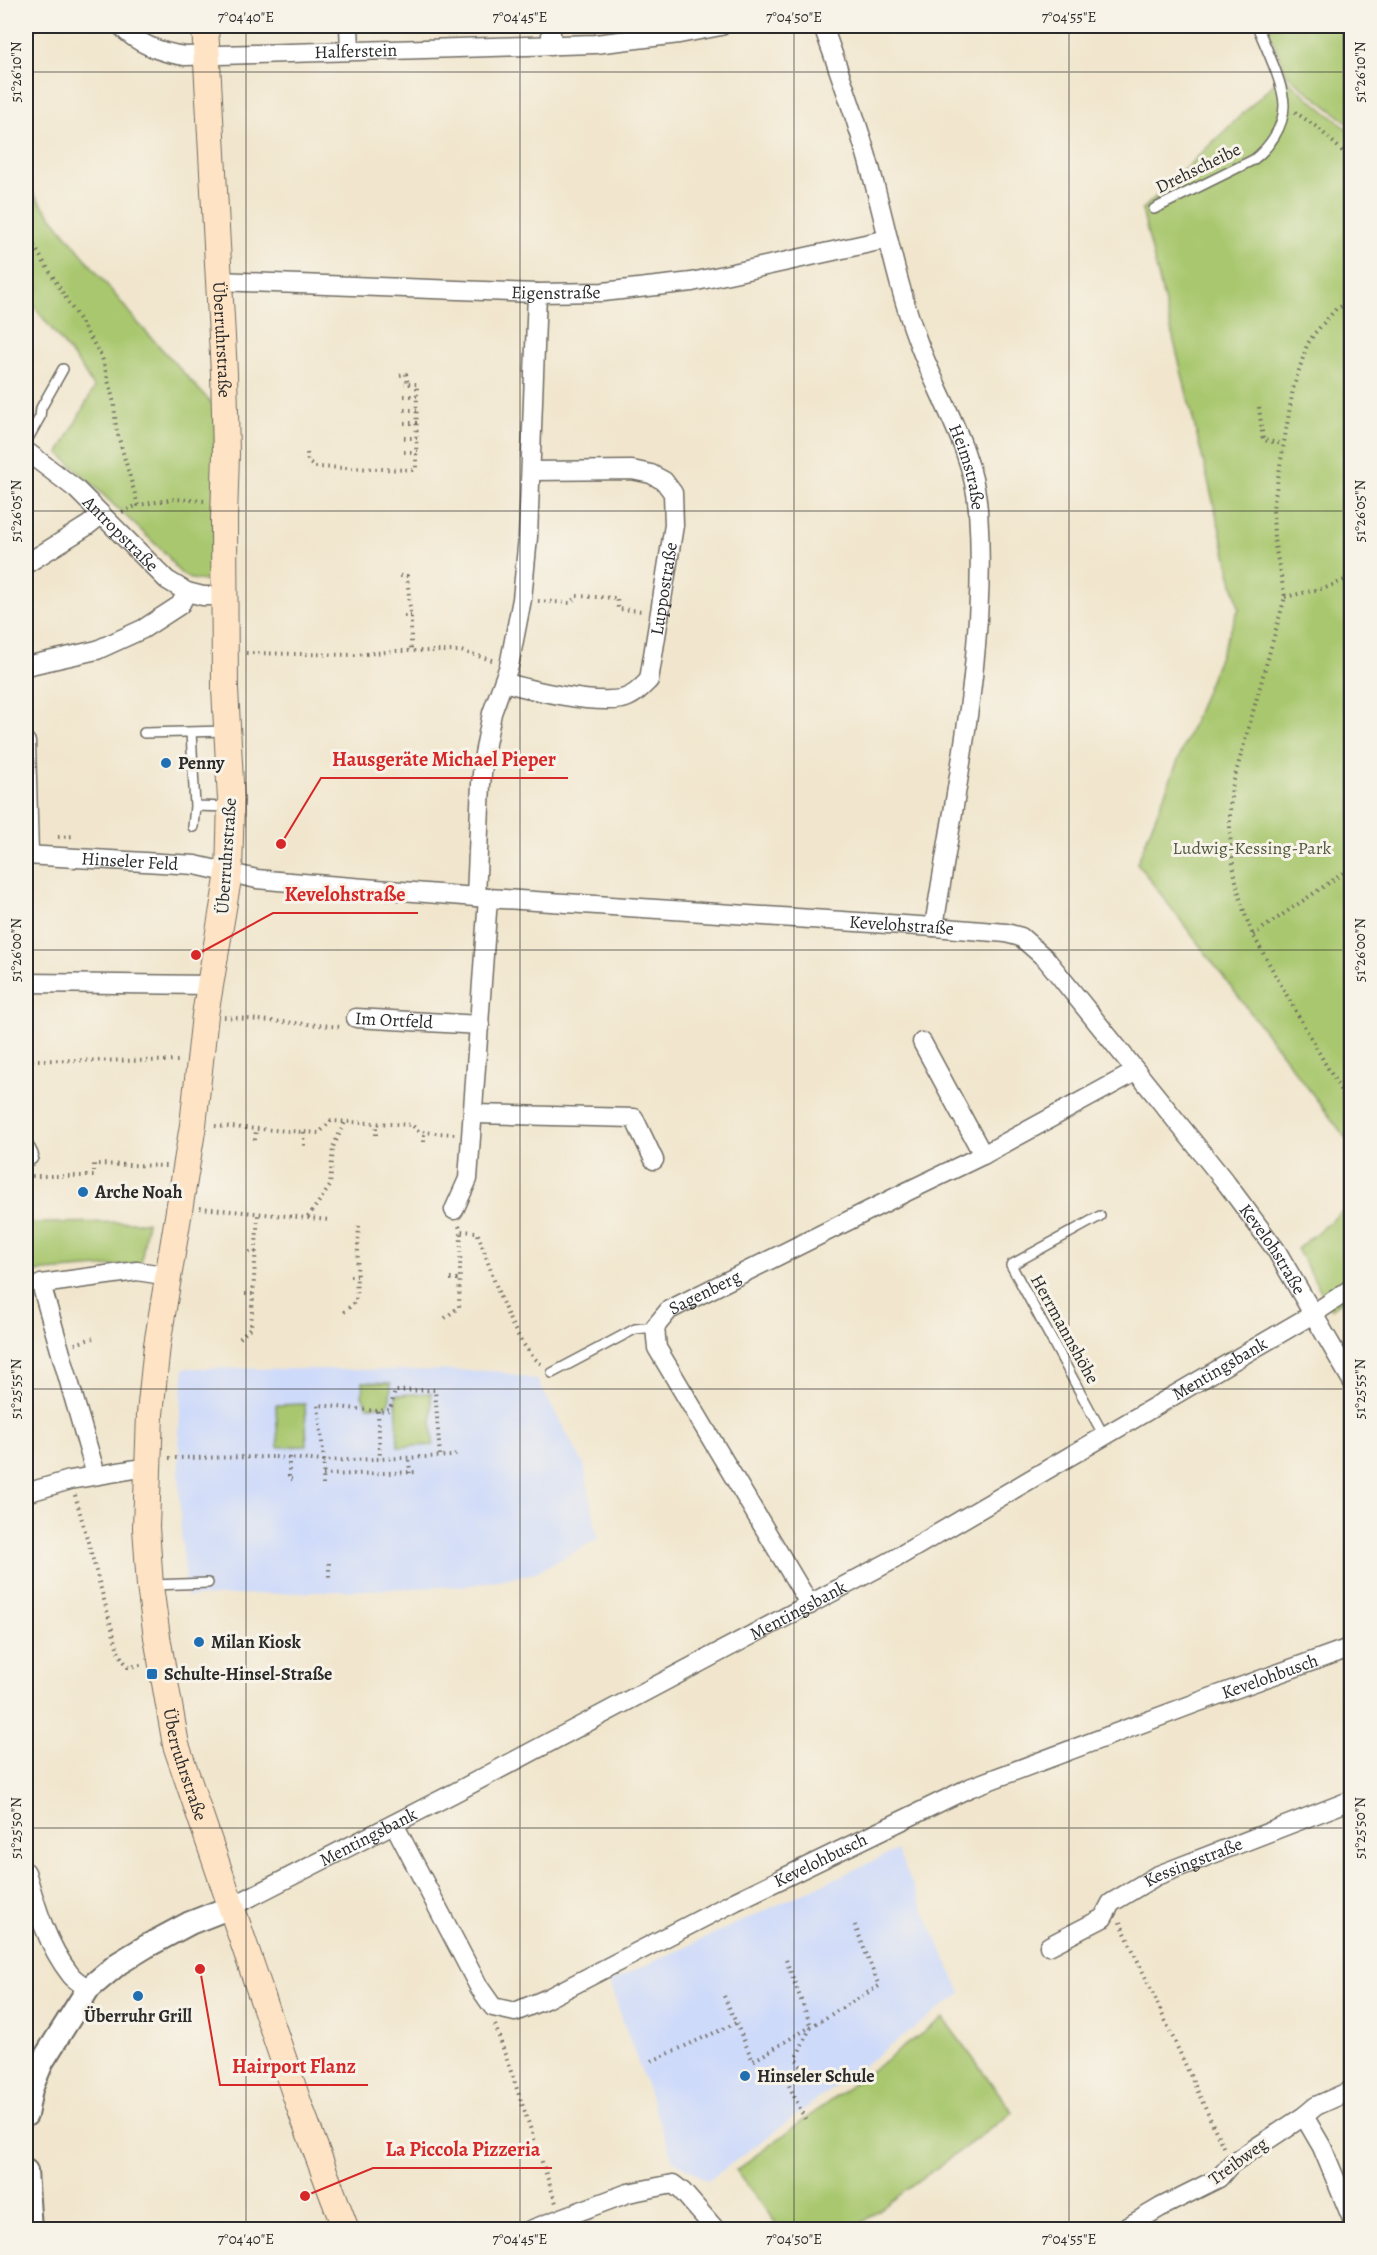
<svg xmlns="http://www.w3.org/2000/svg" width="1377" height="2255" font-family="Alegreya,serif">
<rect width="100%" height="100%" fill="#f7f3e8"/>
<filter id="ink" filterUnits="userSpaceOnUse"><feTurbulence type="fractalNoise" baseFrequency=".0167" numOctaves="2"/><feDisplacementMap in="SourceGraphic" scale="12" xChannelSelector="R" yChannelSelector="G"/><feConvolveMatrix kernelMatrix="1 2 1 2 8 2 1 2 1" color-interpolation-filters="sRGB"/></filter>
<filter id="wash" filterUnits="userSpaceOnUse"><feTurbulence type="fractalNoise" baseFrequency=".008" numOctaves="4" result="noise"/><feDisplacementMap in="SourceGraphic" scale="24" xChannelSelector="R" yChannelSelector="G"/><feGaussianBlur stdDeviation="1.35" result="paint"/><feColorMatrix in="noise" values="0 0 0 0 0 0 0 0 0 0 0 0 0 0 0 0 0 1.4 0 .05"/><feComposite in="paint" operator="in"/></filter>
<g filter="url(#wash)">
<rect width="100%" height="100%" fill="#f1e6cd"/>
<path fill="#cedafa" d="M 184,1368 L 495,1371 L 537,1380 L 584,1465 L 598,1539 L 535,1573 L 465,1586 L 187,1597 L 181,1531 L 179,1476 L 179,1428 Z
M 897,1850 L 961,1993 L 708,2181 L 673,2160 L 609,1982 Z"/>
<path fill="#a9c76e" stroke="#6a794c" stroke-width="1.5" d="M 1267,26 L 1351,26 L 1351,125 L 1287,75 Z
M 1282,76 L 1351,132 L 1351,1145 L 1137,863 L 1239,608 L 1142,210 Z
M 26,185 L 137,322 L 216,408 L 213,581 C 185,581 182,578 167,555 L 59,453 L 94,388 L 81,367 L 26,296 Z
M 1351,1204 L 1351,1295 L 1331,1309 L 1297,1249 Z
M 147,1222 L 141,1264 L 32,1272 L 26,1223 Z
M 363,1382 L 391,1383 L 390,1400 L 386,1406 L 367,1406 L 362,1395 Z
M 431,1393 L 433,1445 L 398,1447 L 396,1395 Z
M 305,1404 L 307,1446 L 278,1447 L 276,1405 Z
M 943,2018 L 1013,2112 L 853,2229 L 780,2229 L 736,2170 Z"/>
</g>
<g filter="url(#ink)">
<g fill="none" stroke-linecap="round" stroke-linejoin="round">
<defs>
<path id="service" d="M 26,30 L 32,26
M 1154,209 L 1253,160 C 1269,148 1284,127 1284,105 C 1284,85 1265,45 1257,26
M 26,442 L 40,417 L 41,408 L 63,369
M 191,732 L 195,806 L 193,827
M 144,733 L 226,731
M 195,806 L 228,807
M 1100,1216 L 1011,1265 L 1104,1436
M 552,1373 L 635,1329 L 655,1327
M 153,1585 L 208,1583"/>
<g id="minor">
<path id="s1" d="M 121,26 C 137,44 162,53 185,56 L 595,44 L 679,34 L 721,26"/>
<path d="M 349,26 L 350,50"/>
<path d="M 551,26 L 551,46"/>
<path id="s2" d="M 823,26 C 842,80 862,134 876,190 C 889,240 899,290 917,339 C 937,395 974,450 978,510 C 988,649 955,790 934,927"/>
<path id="s3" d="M 218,281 L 537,293 L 603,292 L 692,282 L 888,239"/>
<path id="s4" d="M 26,451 L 76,489 L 167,580 L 187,592 L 203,596 L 224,596"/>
<path d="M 26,564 L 87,526 L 101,515"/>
<path d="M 26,666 L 97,650 L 143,629 L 180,605 L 187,592"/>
<path id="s5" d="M 504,682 C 534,691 591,704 622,699 C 634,696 641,688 649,680 L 674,525 L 673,493 L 664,481 L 651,474 L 632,470 L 532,471"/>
<path d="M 26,742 L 29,855"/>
<path id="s6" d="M 26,855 L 195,865 L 257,879 L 278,881 L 488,898 L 934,927 L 1006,933 L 1021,937 L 1046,959 L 1227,1184 L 1276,1250 L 1352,1381"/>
<path d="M 476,897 L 481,784 L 484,754 L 492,713 L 509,666 L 522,599 L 528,537 L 537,293"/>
<path d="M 26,983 L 211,985"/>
<path id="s7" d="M 356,1018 L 480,1025"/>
<path d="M 922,1042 L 983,1155"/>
<path d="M 474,1114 L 634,1118 L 654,1160"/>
<path d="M 26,1150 L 29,1156"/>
<path d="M 454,1210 L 468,1179 L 488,898"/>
<path d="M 96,1475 L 41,1284 L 137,1271 L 169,1276"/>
<path d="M 26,1493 L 70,1480 L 147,1467"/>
<path id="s8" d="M 810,1605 L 657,1348 L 655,1327 L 669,1310 L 908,1191 L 983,1155 L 1135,1072"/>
<path id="s9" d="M 394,1824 L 479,1987 L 493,2007 L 515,2012 L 546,1999 L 736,1901 L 969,1788 L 1204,1700 L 1352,1647"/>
<path d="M 26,1872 C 36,1906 47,1945 70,1974 C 74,1980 82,1984 88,1989"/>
<path id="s10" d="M 231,1907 L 454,1793 L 891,1561 L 1313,1314 L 1352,1288"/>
<path id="s11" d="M 1049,1946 L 1103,1918 L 1111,1903 L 1156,1876 L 1352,1800"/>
<path d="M 1304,2116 L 1322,2147 L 1352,2219"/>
<path d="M 530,2230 L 628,2193 L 673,2184 L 682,2191 L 716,2230"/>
<path d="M 1122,2230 L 1161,2207 L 1219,2178 L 1231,2164 L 1304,2116 L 1316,2106 L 1352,2090"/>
</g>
<path id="tertiary" d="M 26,2115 L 31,2089 L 42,2062 L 88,1989 L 119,1963 L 147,1946 L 190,1923 L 231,1907
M 26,2171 L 30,2230"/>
<g id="secondary">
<path id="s12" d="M 205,26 L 224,373 L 226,453 L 224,519 L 225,689 L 231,800 L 229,873 L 205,1015 L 193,1125 L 157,1345 L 150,1414 L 146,1527 L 150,1586 L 157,1637 L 176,1745 L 299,2105 L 346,2230"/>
</g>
</defs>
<use href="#service" stroke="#706c64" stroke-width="12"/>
<use href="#minor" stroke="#706c64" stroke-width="21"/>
<use href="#tertiary" stroke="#706c64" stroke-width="26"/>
<use href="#secondary" stroke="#706c64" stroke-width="28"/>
<path stroke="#706c64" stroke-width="4" stroke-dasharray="1.5 4.5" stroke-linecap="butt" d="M 1295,112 L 1318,128 L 1352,160
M 26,237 L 34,246 L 102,357 L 114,403 L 116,428 L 138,505 L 175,499 L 205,501
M 1352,301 L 1336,309 L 1314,334 L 1307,345 L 1293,389 L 1273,508 L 1274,540 L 1285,597 L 1232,787 C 1226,836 1233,889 1253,935 L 1352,1111
M 400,375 L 406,374 L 408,384
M 404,396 L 417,396
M 1259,407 L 1263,440 L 1283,444
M 404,410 L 417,410
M 404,423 L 417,423
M 404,438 L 417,438
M 404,452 L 417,452
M 307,453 L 308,462 L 315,467 L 412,470 L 416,468 L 417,384 L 404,384
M 122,512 L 138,505
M 400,576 L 407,576 L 411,616 L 411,651
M 1285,597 L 1325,588 L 1352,577
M 538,601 L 570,603 L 577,596 L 617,598 L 618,609 L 642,611
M 404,616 L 411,616
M 246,653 L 355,655 L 396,651 L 461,651 L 492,660
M 58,837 L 75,836
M 1253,935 L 1352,867
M 224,1017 L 342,1027
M 26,1060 L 181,1061
M 215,1126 L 319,1133 L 331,1121 L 412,1125 L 419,1132 L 455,1134
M 304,1132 L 304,1146
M 376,1135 L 376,1123
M 255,1140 L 256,1129
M 424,1142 L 424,1132
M 26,1176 L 94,1176 L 94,1164 L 166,1166
M 200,1208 L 330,1220
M 308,1217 L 330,1186 L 333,1147 L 345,1122
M 459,1226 L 461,1231 L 477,1232 C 494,1274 507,1336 542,1365
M 249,1252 L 256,1252
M 350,1276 L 357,1276
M 450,1279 L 460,1279
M 245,1294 L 253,1294
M 344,1312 L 356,1301 L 359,1222
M 445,1318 L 459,1307 L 461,1231
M 240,1338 L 251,1327 L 258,1213
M 75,1344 L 93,1338
M 26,1404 L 27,1404
M 378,1411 L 380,1459
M 26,1429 L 37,1426
M 275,1457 L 324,1461 L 453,1456 L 456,1454
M 289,1457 L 289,1479 L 292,1479
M 169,1458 L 274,1457
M 409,1460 L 410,1473
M 323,1475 L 417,1472
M 323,1485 L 324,1461 L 318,1405 L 378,1411 L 390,1410 L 395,1391 L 435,1390 L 440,1457
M 75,1495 L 119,1654 L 128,1667 L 141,1665
M 329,1563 L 329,1577
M 1120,1922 L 1224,2149
M 786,1960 L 811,2026 L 796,2058 L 802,2068 L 786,2079 L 805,2119
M 724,1996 L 753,2061 L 879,1986 L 854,1923
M 495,2025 L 556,2203
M 652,2061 L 736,2023"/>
<use href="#service" stroke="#fff" stroke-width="9"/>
<use href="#minor" stroke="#fff" stroke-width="18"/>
<use href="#tertiary" stroke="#fff" stroke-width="22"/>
<use href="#secondary" stroke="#fee4c5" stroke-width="26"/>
</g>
</g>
<path fill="none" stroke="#2b2b2b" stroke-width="1.5" stroke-opacity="0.45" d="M 246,26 L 246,2230M 520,26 L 520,2230M 794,26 L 794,2230M 1069,26 L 1069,2230M 1343,26 L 1343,2230M 26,72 L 1352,72M 26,511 L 1352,511M 26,950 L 1352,950M 26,1389 L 1352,1389M 26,1828 L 1352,1828"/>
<g fill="#1f6fb2" stroke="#f7f3e8" stroke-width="2">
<circle cx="166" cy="763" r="6"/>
<circle cx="83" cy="1192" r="6"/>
<circle cx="199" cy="1642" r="6"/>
<rect x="146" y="1668" width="12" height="12" rx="3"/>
<circle cx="138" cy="1996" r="6"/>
<circle cx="745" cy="2076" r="6"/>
</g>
<g text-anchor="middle" stroke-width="6" stroke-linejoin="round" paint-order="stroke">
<g font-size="18" fill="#2b2b2b" stroke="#f7f3e8">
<text dy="6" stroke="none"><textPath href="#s1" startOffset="243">Halferstein</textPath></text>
<text transform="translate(1198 168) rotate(-26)" y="6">Drehscheibe</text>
<text dy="6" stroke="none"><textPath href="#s3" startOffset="338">Eigenstraße</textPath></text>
<text dy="6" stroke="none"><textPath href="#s12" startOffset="314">Überruhrstraße</textPath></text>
<text dy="6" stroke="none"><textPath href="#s2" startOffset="465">Heimstraße</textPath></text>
<text dy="6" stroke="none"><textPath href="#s4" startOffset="126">Antropstraße</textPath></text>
<text dy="6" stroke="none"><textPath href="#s5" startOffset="246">Luppostraße</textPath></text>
<text transform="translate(226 856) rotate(-86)" y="6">Überruhrstraße</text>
<text dy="6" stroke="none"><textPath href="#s6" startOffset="104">Hinseler Feld</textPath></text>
<text dy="6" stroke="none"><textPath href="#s6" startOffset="879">Kevelohstraße</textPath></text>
<text dy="6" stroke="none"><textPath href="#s7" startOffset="38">Im Ortfeld</textPath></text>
<text dy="6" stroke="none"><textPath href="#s6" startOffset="1401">Kevelohstraße</textPath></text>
<text dy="6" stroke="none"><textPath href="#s8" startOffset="382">Sagenberg</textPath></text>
<text transform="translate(1065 1329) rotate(61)" y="6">Herrmannshöhe</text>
<text dy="6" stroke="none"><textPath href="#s10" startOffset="1126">Mentingsbank</textPath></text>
<text dy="6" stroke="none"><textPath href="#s10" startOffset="640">Mentingsbank</textPath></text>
<text dy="6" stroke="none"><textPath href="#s9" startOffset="1058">Kevelohbusch</textPath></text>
<text dy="6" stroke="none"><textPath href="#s12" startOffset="1749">Überruhrstraße</textPath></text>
<text dy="6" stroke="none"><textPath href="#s10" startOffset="154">Mentingsbank</textPath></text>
<text dy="6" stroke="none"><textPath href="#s9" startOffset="572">Kevelohbusch</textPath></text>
<text dy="6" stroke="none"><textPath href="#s11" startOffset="170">Kessingstraße</textPath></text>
<text transform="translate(1238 2161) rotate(-36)" y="6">Treibweg</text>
</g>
<g font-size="18" font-weight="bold" fill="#2b2b2b" stroke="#f7f3e8" text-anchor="start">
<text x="178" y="769">Penny</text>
<text x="95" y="1198">Arche Noah</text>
<text x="211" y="1648">Milan Kiosk</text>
<text x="164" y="1680">Schulte-Hinsel-Straße</text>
<text x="138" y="2022" text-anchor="middle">Überruhr Grill</text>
<text x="757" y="2082">Hinseler Schule</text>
</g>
<g font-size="18" fill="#515a3f" stroke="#f7f3e8">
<text x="1252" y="854">Ludwig-Kessing-Park</text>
</g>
</g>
<path fill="none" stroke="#d62828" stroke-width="2" d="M281 844L321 778H568M196 955L273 913H418M200 1969L220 2085H368M305 2196L373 2168H552"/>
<g fill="#d62828" stroke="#f7f3e8" stroke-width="2">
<circle cx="281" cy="844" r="6"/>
<circle cx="196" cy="955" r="6"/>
<circle cx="200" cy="1969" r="6"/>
<circle cx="305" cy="2196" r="6"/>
</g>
<g font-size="20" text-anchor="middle" font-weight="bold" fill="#d62828" stroke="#f7f3e8" stroke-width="6" stroke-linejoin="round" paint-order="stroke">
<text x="444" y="766">Hausgeräte Michael Pieper</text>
<text x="345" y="901">Kevelohstraße</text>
<text x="294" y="2073">Hairport Flanz</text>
<text x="463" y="2156">La Piccola Pizzeria</text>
</g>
<rect width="1377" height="2255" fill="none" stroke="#f7f3e8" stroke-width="66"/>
<rect x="33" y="33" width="1311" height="2189" fill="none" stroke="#2b2b2b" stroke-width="2"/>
<g font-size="15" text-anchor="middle" fill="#2b2b2b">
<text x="246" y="22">7°04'40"E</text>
<text x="520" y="22">7°04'45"E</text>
<text x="794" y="22">7°04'50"E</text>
<text x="1069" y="22">7°04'55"E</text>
<text transform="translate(16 72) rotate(-90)" y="5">51°26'10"N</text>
<text transform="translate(1360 72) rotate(-90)" y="5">51°26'10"N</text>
<text transform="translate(16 511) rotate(-90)" y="5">51°26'05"N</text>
<text transform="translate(1360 511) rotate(-90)" y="5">51°26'05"N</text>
<text transform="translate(16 950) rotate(-90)" y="5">51°26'00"N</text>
<text transform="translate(1360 950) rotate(-90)" y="5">51°26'00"N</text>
<text transform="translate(16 1389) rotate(-90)" y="5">51°25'55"N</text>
<text transform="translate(1360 1389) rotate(-90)" y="5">51°25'55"N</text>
<text transform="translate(16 1828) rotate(-90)" y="5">51°25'50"N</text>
<text transform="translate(1360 1828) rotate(-90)" y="5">51°25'50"N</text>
<text x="246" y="2244">7°04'40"E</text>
<text x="520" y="2244">7°04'45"E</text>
<text x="794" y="2244">7°04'50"E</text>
<text x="1069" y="2244">7°04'55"E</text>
</g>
</svg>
